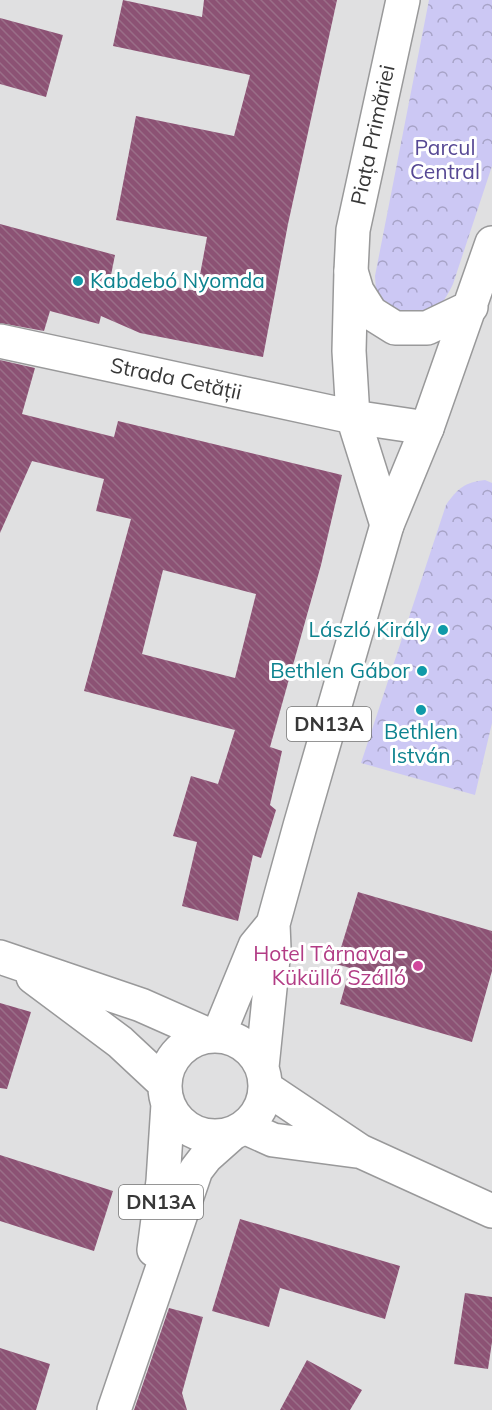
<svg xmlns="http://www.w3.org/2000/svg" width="492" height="1410" font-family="Mulish,sans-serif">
<defs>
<pattern id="park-crowns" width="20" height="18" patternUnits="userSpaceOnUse" patternTransform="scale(1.5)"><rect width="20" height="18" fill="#ccc8f4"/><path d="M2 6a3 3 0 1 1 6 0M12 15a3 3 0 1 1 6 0" fill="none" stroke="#a7a3c7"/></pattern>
<pattern id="building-back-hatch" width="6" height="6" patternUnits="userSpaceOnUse" patternTransform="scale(1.5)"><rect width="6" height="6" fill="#8c5274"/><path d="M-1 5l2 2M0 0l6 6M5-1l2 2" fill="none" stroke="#9a6e88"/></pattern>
</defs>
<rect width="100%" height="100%" fill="#e0e0e1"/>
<path fill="url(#park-crowns)" d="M 429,0 L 492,0 L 492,166 L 453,284 C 434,323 423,319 385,310 L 376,291 L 375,276 Z
M 485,480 L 492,483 L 492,723 L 475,795 L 361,763 L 446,505 C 457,489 465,482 485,480 Z"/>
<path fill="url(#building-back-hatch)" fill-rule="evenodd" d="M 123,0 L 202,17 L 204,0 L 337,0 L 288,224 L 263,357 L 140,333 L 101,316 L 99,324 L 50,311 L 44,331 L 0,323 L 0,224 L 115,255 L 111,275 L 197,291 L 207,237 L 116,220 L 136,116 L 234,136 L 250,75 L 113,46 Z
M 0,18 L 63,35 L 46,97 L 0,84 Z
M 0,360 L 35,368 L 22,414 L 114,437 L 118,421 L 342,475 L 321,565 L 270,747 L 282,751 L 270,805 L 276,810 L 261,858 L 253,855 L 238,921 L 182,906 L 197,842 L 173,836 L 191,776 L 218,784 L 235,730 L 84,691 L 131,519 L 96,511 L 104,479 L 32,461 L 0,533 ZM 163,570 L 256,594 L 235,678 L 142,654 Z
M 358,892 L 492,931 L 492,971 L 472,1042 L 340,1004 L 350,968 L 336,964 Z
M 0,1003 L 31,1012 L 7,1089 L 0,1088 Z
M 0,1155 L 113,1191 L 94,1251 L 0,1221 Z
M 240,1219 L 400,1266 L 385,1319 L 280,1288 L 269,1327 L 212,1311 Z
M 465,1293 L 492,1297 L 492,1342 L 488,1369 L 454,1364 Z
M 169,1308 L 203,1317 L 182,1393 L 187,1410 L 134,1410 Z
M 0,1348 L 50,1364 L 36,1410 L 0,1410 Z
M 307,1360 L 362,1390 L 350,1410 L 280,1410 Z"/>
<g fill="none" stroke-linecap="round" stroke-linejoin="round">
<defs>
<g id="minor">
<path d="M 351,271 L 349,351 L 353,417 L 427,428"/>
<path id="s1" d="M 0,341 L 353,417 L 387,525"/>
</g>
<path id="major" d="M 403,0 L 353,230 L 351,271 L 357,291 L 371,313 L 395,328 L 427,328 L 471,307
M 0,957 L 141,1005 L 211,1036
M 33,977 L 120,1042 L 165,1084
M 218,1036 L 255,946 L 273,924
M165 1086a50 50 0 1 1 100 0a50 50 0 1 1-100 0Z
M 262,1067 L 274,949 L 273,924 L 300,826 L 387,525 L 427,428 L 492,243
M 266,1088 L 360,1151 L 492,1211
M 244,1127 L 273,1140 L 356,1151
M 154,1250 L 163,1181 L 168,1104
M 114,1410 L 196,1170 L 206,1157 L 233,1133"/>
</defs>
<use href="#minor" stroke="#99999a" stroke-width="36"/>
<use href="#major" stroke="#99999a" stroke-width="36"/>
<use href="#minor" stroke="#fff" stroke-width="33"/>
<use href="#major" stroke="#fff" stroke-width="33"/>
</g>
<g fill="#0f9aa8" stroke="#fff" stroke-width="2">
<circle cx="78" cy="281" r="6"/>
<circle cx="443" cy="630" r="6"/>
<circle cx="422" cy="671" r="6"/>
<circle cx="421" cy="710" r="6"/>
</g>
<circle fill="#d1479c" stroke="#fff" stroke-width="2" cx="418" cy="966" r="6"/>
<g text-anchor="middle" stroke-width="6" stroke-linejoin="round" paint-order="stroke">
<g fill="#fff" stroke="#747474" stroke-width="1.5">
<rect x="287" y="707" width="84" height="34" rx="4.5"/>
<rect x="119" y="1185" width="84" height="34" rx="4.5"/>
</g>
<g font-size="20" font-weight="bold" fill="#383838">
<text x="329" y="731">DN13A</text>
<text x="161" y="1209">DN13A</text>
</g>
<g font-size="21" fill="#383838" stroke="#fff">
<text transform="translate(373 135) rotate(-78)" y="7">Piața Primăriei</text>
<text dy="7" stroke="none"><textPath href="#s1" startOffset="180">Strada Cetății</textPath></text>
</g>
<g font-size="21" fill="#564894" stroke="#fff">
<text x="445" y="155">Parcul<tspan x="445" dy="24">Central</tspan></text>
</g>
<g font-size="21" fill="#0d838f" stroke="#fff" text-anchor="end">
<text x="90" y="288" text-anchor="start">Kabdebó Nyomda</text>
<text x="431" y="637">László Király</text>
<text x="410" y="678">Bethlen Gábor</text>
<text x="421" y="739" text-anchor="middle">Bethlen<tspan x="421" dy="24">István</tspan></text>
</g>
<g font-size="21" fill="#b23c85" stroke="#fff" text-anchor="end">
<text x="406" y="961">Hotel Târnava -<tspan x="406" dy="24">Küküllő Szálló</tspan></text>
</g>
</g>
</svg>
